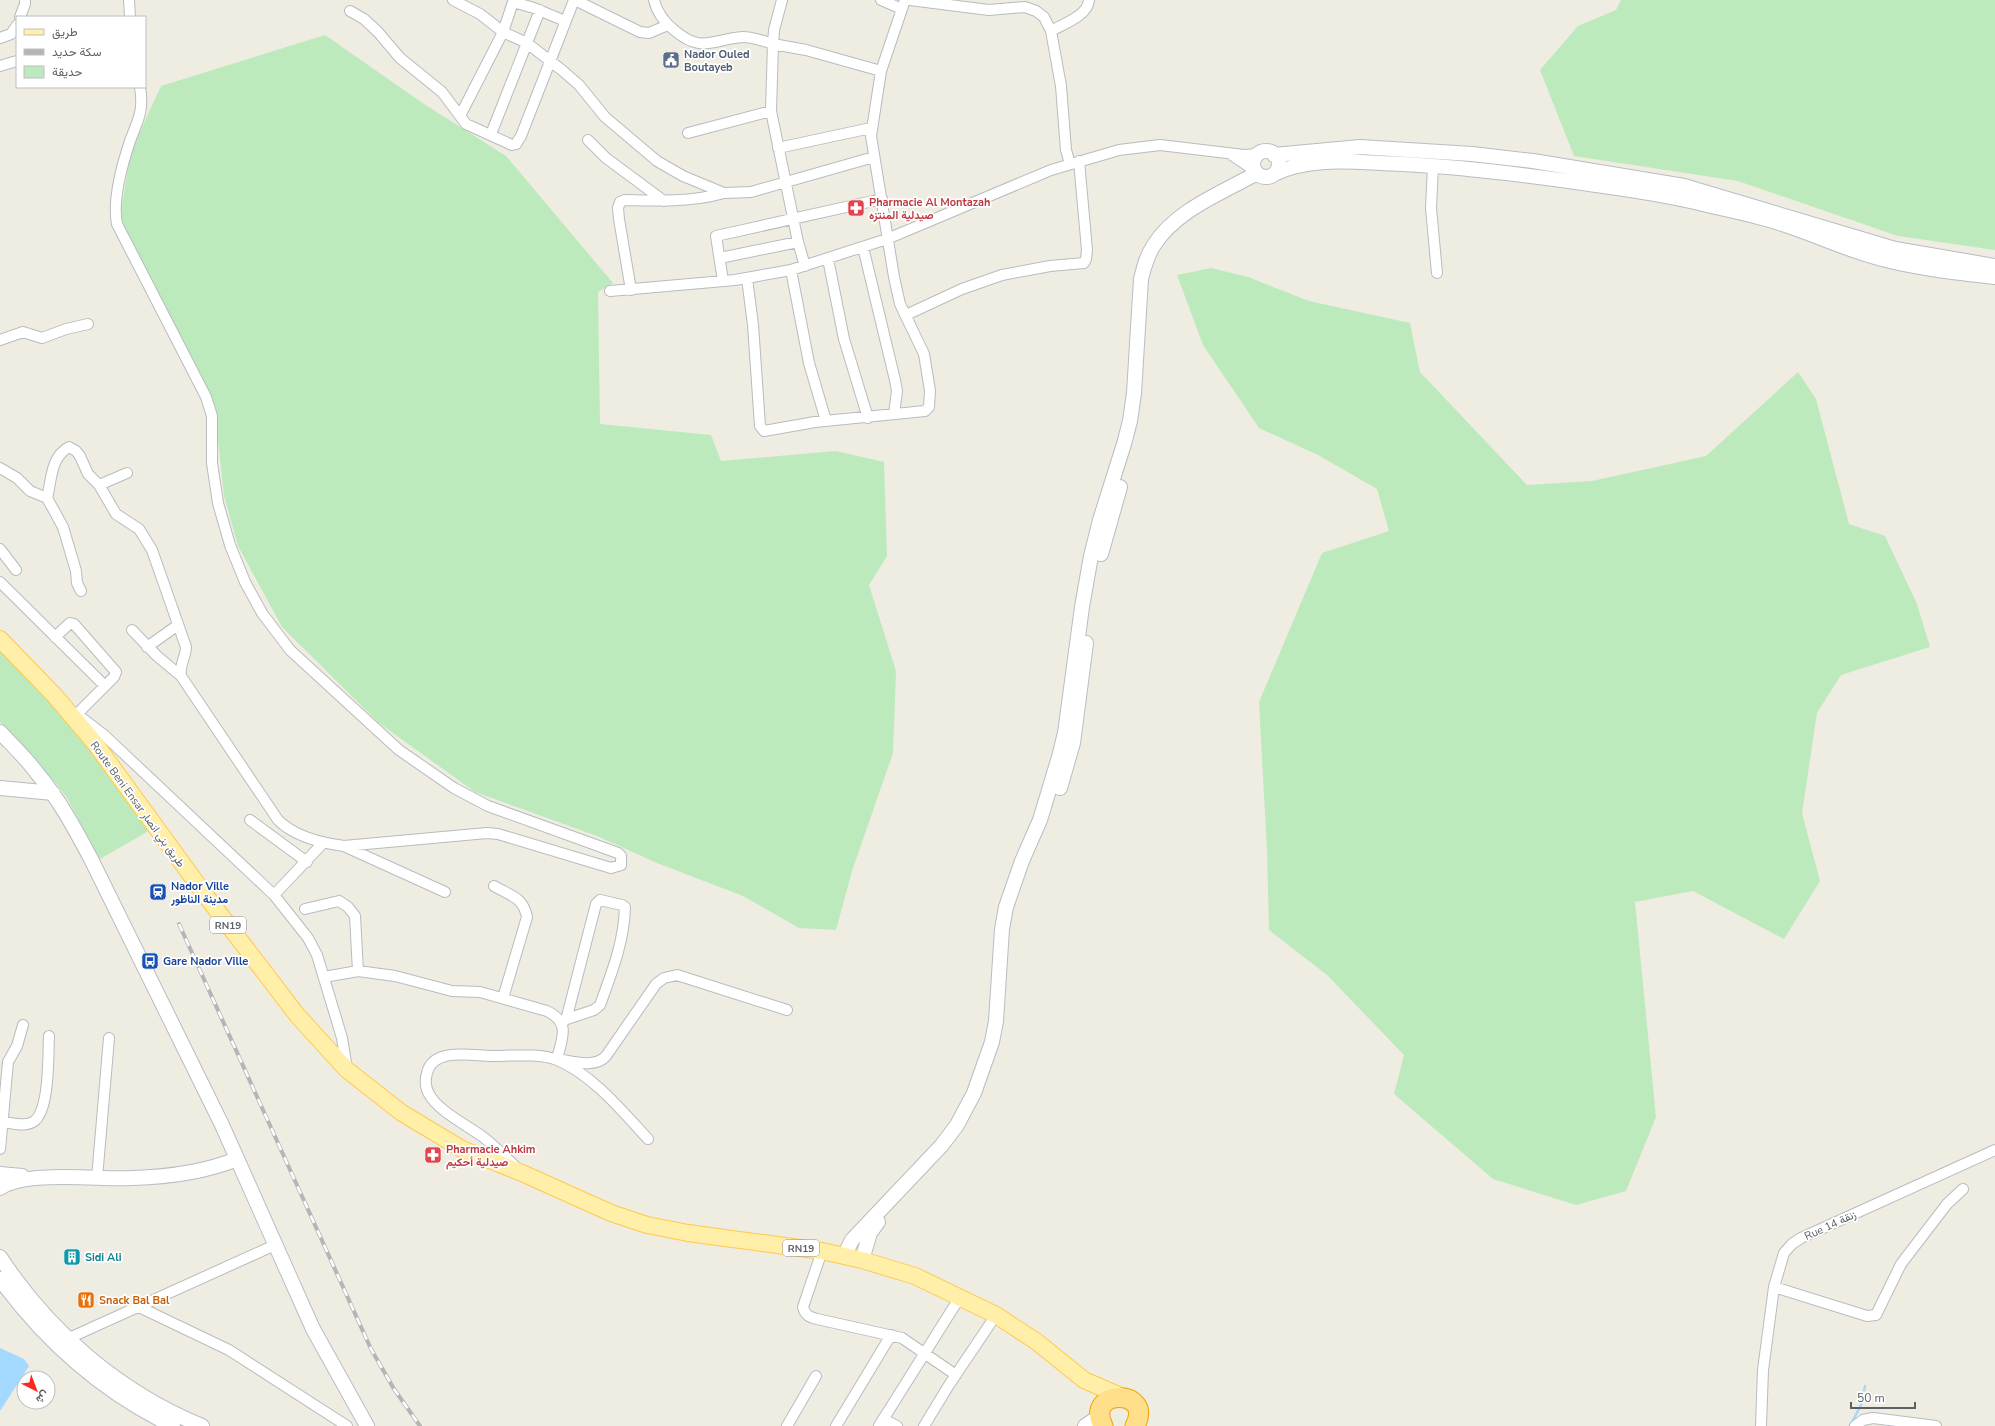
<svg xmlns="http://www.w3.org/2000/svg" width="1995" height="1426" font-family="'Nunito Sans',Vazirmatn,sans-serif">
<rect width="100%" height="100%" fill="#efece2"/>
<path fill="#bdeabc" d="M 1621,0 L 1995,0 L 1995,250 L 1898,236 L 1738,181 L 1574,156 L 1540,70 L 1578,26 L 1616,10 Z
M 325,35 L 424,104 L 506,156 L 613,283 L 598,292 L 600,424 L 711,435 L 721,461 L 836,451 L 884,462 L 887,556 L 869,585 L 896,671 L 893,753 L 852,871 L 836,930 L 799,928 L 743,896 L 657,863 L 597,836 L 475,792 L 379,723 L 282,627 L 238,546 L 224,496 L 214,403 L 146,278 L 120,216 L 131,151 L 161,86 Z
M 1211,268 L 1248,277 L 1309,301 L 1410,323 L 1420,372 L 1527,485 L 1592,481 L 1706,456 L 1798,372 L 1816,399 L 1849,524 L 1885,536 L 1917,604 L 1930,647 L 1841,675 L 1817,713 L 1802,813 L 1820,881 L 1784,939 L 1693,891 L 1635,902 L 1656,1117 L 1626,1191 L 1576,1205 L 1493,1179 L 1394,1094 L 1404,1055 L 1327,975 L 1269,930 L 1267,850 L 1259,702 L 1322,553 L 1389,531 L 1377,489 L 1318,455 L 1259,428 L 1203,345 L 1177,275 Z
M 0,649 L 67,719 L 149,825 L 147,832 L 100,859 L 67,798 L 55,782 L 0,722 Z"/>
<path fill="#a3d9ff" d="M 0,1348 L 24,1359 L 29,1366 L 0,1411 Z"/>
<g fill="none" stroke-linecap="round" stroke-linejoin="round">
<path stroke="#a3d9ff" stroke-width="2.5" d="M 1850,1426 L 1861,1405 L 1865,1386"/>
<defs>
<path id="street" d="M 129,0 L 130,17
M 453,0 L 480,14 L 503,32 L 527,43 L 563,71 L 579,85 L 605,117 L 657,161 L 683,176 L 724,193 L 751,192 L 874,157
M 575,0 L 640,32 L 649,33 L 668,25
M 654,0 C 657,13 664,22 674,30 C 702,54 712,39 743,37 C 753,37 764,41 773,44 L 771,111 L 798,242 L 805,266
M 782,0 L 774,30 L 773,44 L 806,50 L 881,71
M 881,0 L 902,9
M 910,0 L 989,10 L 1025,7 L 1036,11 L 1044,17 L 1051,31 L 1061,86 L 1066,150 L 1070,164
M 350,11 L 364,19 L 378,32 L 400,58 L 442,92 L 466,124 L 512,145 L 516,144 L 521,136 L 574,0
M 20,17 L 25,4 L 25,0
M 1051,31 C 1063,24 1088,16 1089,0
M 0,38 L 11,34 L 17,25
M 0,66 L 17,61
M 460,116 L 503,32 L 513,2 L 534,8 L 565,21
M 688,133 L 771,111
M 491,134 L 540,10
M 588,140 L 606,158 L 664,201
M 778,148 L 871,128
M 1232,155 L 1254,170
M 1433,166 L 1431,208 L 1437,273
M 863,247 L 895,380 L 897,391 L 894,414
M 720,258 L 798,242
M 828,259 L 844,339 L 868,418
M 791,270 L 809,363 L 826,421
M 747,278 L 753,325 L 760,426 L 764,431 L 815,422 L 925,411 L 929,407 L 930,391 L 924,354 L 900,304 L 894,277 L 871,136 L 881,71 L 905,0
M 723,281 L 716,236 L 882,199
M 631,290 L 619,219 L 618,208 L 620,202 L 625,200 C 658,201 692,202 724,193
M 610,291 L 735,280 L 791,270 L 887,239 L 1051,170 L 1119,150 L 1160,145 L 1244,155 L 1258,154
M 906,315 L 962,289 L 1002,275 L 1050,266 L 1084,263 L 1086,259 L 1087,250 L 1079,161
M 0,340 L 23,332 L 42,338 L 66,329 L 88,324
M 0,468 L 17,478 L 30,491 L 47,498 L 63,527 L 76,571 L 77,583 L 81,591
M 99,485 L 127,473
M 47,498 C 52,479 50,458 69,447 L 76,451 L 80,456 L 88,474 L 99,485 L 116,514 L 139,529 L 152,550 L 186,647 C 186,657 179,665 181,676 L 278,820 C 295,837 321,843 344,846 L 487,833 L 498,834 L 611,868 L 621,865 L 621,856 L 618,853 L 488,806 L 454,788 L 399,750 L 290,650 L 262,613 L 245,582 L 230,545 L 218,503 L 212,463 L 212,416 L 206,397 L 117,224 C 112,199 122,165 130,141 C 138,119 144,112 140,87
M 0,549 L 16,570
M 0,582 L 105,686
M 132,630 L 157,656 L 181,676
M 55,637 L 70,623 L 74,624 L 116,672 L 114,677 L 77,714
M 147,647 L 178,625
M 78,715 L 104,735 L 274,895 L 308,938 L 317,955 L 342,1038 L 347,1069
M 250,820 L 307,862
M 346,847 L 445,892
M 494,886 C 511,896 523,897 527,917 L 503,998
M 274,895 L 323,843
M 305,909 L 339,901 L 348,907 L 355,916 L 358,971
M 324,977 L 358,971 L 395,976 L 452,991 L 480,992 L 547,1011 C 571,1023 562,1038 557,1059 C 571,1061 595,1069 606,1056 L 656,984 L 664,978 L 677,975 L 787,1010
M 561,1021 L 594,1010 L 600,1005 C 612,972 624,942 625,907 L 622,905 L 600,900 L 596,904 L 566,1020
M 3,1122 C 12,1123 24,1127 33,1122 C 50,1112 48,1055 49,1036
M 0,1149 L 8,1062 L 17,1046 L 23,1025
M 516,1167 C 505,1157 495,1146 483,1137 C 467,1125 438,1111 429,1094 C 425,1087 425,1080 427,1073 C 433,1047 472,1056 491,1056 C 511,1056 539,1053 557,1060 C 592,1074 623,1112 648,1139
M 97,1178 L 109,1038
M 822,1251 L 803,1307 C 805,1315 809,1317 817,1319 L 902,1338 L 956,1375
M 1774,1287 L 1867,1316 L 1876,1315 L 1901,1264 L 1947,1204 L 1963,1189
M 139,1307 L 229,1350 L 347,1426
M 67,1339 L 275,1245
M 883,1419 L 897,1426
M 787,1426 L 816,1376
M 836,1426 L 891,1335
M 879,1426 L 960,1297
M 924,1426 L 949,1385 L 996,1315
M 1761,1426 L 1763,1370 L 1774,1287 L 1784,1253 L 1792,1244 L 1801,1238 L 1995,1150
M 1855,1426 L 1863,1420 L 1873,1418 L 1936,1426"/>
<path id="secondary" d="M1253 164a13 13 0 1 1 26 0a13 13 0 1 1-26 0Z
M 1274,155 L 1360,147 L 1472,154 L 1533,161 L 1684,186 L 1895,249 L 1995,266
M 1274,174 C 1313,155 1361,163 1402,164 C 1465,167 1527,175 1589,184 C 1626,189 1663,194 1699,203 C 1727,210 1760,216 1788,226 C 1821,237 1852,252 1886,260 C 1922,269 1958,273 1995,277
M 1101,554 L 1120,487
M 0,732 C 12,745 26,758 37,773 C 59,799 75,829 91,859 L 222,1125 L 313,1329 L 367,1426
M 0,788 L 53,793
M 1060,788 L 1073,743 L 1086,643
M 0,1174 L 22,1176
M 0,1188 C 26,1170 100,1180 133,1178 C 167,1177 205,1172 237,1159
M 846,1256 L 848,1248 L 852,1240 L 942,1145 L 957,1125 L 974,1093 L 992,1042 L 996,1021 L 1002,929 L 1006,907 L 1022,861 L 1040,820 L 1059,757 L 1065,733 L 1082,607 L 1091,556 L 1100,520 L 1124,444 L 1130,421 L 1134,393 L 1141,279 C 1144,267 1147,255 1154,245 C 1176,210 1222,193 1257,173
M 0,1257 C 49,1332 119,1392 202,1426
M 862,1260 L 870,1233 L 878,1222
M 0,1279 C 46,1342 103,1392 173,1426
M 1085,1426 L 1100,1416"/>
<path id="primary" d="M 0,639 L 55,696 L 94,742 L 206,896 L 297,1015 L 347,1070 L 402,1113 L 462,1149 L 522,1173 L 611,1213 L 647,1225 L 688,1233 L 822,1251 L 862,1260 L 915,1276 L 996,1315 L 1037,1342 L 1084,1380 L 1123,1397"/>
<path id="highway" d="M 1103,1426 C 1084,1388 1155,1388 1135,1426"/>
</defs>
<use href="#street" stroke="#b8bbc0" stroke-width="12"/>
<use href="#secondary" stroke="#b8bdc3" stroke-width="16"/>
<use href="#primary" stroke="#ffc94c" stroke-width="18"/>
<use href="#highway" stroke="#f2a100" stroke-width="21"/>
<use href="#street" stroke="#fff" stroke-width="10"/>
<use href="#secondary" stroke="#fff" stroke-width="14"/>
<use href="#primary" stroke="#ffefa8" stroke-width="16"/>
<use href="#highway" stroke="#ffdf8a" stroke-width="19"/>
<defs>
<path id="rail" d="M 179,924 L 371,1349 L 394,1389 L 420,1426"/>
</defs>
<use href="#rail" stroke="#b4b5b6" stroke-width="4"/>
<use href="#rail" stroke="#fff" stroke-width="2.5" stroke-dasharray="8" stroke-linecap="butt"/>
</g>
<defs>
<symbol id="civic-square" viewBox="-11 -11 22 22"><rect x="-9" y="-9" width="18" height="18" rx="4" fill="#5c6f8a" stroke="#fff"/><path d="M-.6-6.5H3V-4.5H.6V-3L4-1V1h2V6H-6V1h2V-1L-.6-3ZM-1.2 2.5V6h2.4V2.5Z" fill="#fff"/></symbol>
<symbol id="pharmacy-square" viewBox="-11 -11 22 22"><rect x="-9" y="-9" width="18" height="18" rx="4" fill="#e0444e" stroke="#fff"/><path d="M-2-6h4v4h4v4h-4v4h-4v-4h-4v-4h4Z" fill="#fff"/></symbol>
<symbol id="station-square" viewBox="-11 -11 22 22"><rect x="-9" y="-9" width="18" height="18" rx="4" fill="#1a4fb4" stroke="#fff"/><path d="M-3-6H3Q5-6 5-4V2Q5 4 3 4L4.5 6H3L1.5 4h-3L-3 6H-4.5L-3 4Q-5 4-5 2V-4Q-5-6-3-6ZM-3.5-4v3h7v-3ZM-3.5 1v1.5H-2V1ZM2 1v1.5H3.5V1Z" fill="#fff"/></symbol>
<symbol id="bus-square" viewBox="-11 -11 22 22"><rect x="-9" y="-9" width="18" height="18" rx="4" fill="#1a4fb4" stroke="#fff"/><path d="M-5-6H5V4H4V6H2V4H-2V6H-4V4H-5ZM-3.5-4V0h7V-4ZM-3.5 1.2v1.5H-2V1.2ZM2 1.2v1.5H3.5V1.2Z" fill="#fff"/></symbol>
<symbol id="building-square" viewBox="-11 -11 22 22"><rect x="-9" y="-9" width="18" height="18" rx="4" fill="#0f9aa8" stroke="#fff"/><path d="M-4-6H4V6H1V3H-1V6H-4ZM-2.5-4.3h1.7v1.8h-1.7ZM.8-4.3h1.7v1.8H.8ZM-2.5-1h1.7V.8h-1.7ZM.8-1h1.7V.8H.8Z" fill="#fff"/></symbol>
<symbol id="restaurant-square" viewBox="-11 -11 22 22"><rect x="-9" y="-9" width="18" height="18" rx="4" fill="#e8710a" stroke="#fff"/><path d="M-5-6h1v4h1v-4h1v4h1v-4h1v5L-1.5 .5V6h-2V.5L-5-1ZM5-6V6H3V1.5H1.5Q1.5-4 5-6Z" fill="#fff"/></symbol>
</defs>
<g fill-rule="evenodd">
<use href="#civic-square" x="661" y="50" width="20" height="20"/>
<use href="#pharmacy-square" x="846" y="198" width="20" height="20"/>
<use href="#station-square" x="148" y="882" width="20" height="20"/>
<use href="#bus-square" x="140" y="951" width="20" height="20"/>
<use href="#pharmacy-square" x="423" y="1145" width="20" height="20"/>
<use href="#building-square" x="62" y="1247" width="20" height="20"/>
<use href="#restaurant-square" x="76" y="1290" width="20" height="20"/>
</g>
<g text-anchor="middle" stroke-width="3.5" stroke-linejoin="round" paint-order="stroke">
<g fill="#fff" stroke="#8c9093" stroke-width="1">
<rect x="210" y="917" width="36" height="16" rx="3"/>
<rect x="783" y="1240" width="36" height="16" rx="3"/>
</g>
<g font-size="10" font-weight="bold" fill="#5b6065">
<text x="228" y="929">RN19</text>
<text x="801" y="1252">RN19</text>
</g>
<g font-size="11" font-weight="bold" fill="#4e5e75" stroke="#fff" text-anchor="start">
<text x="684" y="58">Nador Ouled<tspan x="684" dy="13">Boutayeb</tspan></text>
</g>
<g font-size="11" font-weight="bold" fill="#be3a42" stroke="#fff" text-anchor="start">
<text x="869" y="206">Pharmacie Al Montazah<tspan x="869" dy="13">صيدلية المنتزه</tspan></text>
<text x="446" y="1153">Pharmacie Ahkim<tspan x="446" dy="13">صيدلية أحكيم</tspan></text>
</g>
<g font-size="11" fill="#5b6065" stroke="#fff">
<text transform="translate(138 804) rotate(54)" y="4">Route Beni Ensar طريق بني انصار</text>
<text transform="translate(1830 1225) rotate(-25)" y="4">Rue 14 زنقة</text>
</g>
<g font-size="11" font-weight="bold" fill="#164399" stroke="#fff" text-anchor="start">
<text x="171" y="890">Nador Ville<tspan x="171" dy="13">مدينة الناظور</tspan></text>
<text x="163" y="965">Gare Nador Ville</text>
</g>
<g font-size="11" font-weight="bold" fill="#0d838f" stroke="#fff" text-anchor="start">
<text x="85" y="1261">Sidi Ali</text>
</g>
<g font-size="11" font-weight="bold" fill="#c56008" stroke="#fff" text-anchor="start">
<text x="99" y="1304">Snack Bal Bal</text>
</g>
</g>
<rect x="16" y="16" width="130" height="72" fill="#ffffff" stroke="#bdbfc1"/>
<rect x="24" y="29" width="20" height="6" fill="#ffefa8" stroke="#bdbfc1"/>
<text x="52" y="36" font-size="12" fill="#5b6065">طريق</text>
<rect x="24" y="49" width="20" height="6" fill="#b4b5b6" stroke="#bdbfc1"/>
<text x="52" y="56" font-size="12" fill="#5b6065">سكة حديد</text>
<rect x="24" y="66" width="20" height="12" fill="#bdeabc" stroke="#bdbfc1"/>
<text x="52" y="76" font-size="12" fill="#5b6065">حديقة</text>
<g transform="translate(36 1390) rotate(138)"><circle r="19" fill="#ffffff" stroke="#bdbfc1"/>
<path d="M0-3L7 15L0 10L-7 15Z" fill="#fb291d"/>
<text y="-6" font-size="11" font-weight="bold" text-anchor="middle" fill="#5b6065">ش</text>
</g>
<path d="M1851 1402v6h64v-6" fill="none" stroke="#5b6065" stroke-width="2"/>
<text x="1857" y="1402" font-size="12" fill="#5b6065" stroke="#ffffff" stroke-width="3" paint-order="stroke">50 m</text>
</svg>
